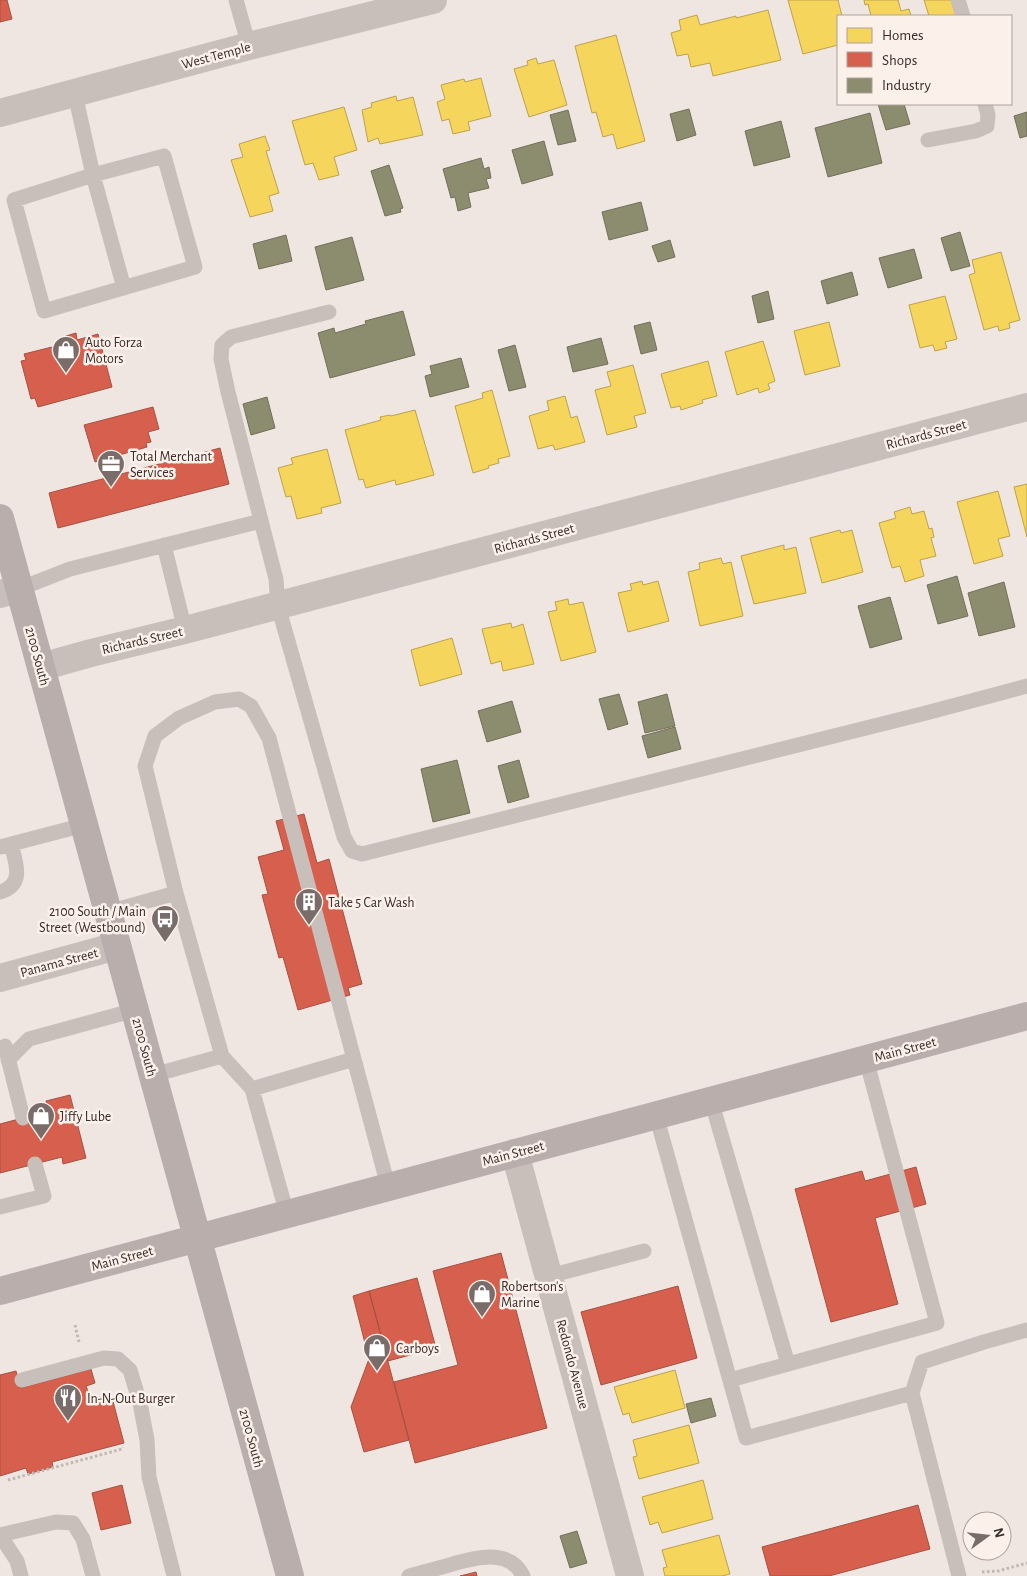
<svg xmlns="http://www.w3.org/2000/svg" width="1027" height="1576" font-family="'Alegreya Sans',sans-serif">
<rect width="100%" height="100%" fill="#efe6e2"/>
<path fill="#f6d55c" stroke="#bda24c" d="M 788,0 L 838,0 L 842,16 L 838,16 L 838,45 L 803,54 Z
M 864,0 L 898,0 L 901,11 L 909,9 L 911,16 L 871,16 L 868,4 L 865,5 Z
M 924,0 L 951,0 L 956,16 L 929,16 Z
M 768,10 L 781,60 L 713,76 L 710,63 L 691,67 L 688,54 L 677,56 L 671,33 L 681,30 L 679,20 L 697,15 L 700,25 L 736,16 L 736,18 Z
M 616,35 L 645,141 L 617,149 L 613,134 L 603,137 L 596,112 L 592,113 L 575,46 Z
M 536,58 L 538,64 L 554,60 L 567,105 L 529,117 L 514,69 L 528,65 L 527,61 Z
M 481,78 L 491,116 L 468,122 L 470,130 L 453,134 L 449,119 L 442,121 L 437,102 L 445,99 L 441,85 L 464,79 L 465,82 Z
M 396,96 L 397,101 L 413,97 L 423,135 L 380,144 L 378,138 L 368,142 L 362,110 L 372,107 L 371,103 Z
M 344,107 L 357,150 L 334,157 L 339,175 L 319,180 L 313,163 L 305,165 L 292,121 Z
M 265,136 L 270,150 L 266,151 L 279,193 L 269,196 L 273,211 L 250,217 L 231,160 L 243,157 L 239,144 Z
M 1001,252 L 1020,320 L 1009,323 L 1010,328 L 999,331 L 998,326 L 984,330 L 969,275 L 975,273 L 972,260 Z
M 945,296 L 957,339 L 945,342 L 947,348 L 935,351 L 933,345 L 920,348 L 909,305 Z
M 829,322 L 840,366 L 805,375 L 794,331 Z
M 763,341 L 775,381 L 768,384 L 770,389 L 759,393 L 758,388 L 737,395 L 725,352 Z
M 708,361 L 717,396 L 702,400 L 703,403 L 681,410 L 680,406 L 671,408 L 661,374 Z
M 633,365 L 646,413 L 634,416 L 637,427 L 607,435 L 595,390 L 611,386 L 607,372 Z
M 492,390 L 510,456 L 498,459 L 499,463 L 488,466 L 489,468 L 473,473 L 455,406 L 483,398 L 482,393 Z
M 565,396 L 571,418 L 577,416 L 585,442 L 555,450 L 553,445 L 538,449 L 529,416 L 549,410 L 547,401 Z
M 415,410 L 434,475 L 396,485 L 395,480 L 366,488 L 363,479 L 359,480 L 345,430 L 381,420 L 380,417 L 390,415 L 391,416 Z
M 327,449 L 341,503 L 321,508 L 322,513 L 297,519 L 291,496 L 286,497 L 278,468 L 293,464 L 291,458 Z
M 1027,484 L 1027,537 L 1014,487 Z
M 998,491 L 1010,536 L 998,539 L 1003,556 L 974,564 L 957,502 Z
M 910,507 L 912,514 L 924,511 L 929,529 L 932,528 L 934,537 L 931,538 L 936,556 L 920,560 L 924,576 L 905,582 L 900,566 L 892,568 L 879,523 L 896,518 L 894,512 Z
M 840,530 L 841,533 L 852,530 L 863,572 L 822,583 L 810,538 Z
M 784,545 L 784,550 L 796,547 L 806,593 L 754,604 L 741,556 Z
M 721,558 L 723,564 L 731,562 L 743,616 L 700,626 L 688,572 L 700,569 L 699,563 Z
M 642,581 L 643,585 L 658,581 L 669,621 L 628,632 L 618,593 L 632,590 L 630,584 Z
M 568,599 L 569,605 L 583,602 L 596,652 L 561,661 L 548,612 L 557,610 L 555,602 Z
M 511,623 L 512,628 L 523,624 L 534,664 L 503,671 L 501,661 L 491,664 L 482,629 Z
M 452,638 L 462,674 L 420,686 L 411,650 Z
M 675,1370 L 685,1408 L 632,1423 L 629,1413 L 623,1415 L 614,1387 Z
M 689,1425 L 699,1463 L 639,1479 L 633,1457 L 637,1456 L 633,1440 Z
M 703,1480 L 713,1519 L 662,1533 L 658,1522 L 650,1525 L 642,1497 Z
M 719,1535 L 730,1574 L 722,1576 L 665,1576 L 663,1568 L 667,1567 L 662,1550 Z"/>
<path fill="#d6604d" stroke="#a75042" d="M 0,0 L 7,0 L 12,19 L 0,22 Z
M 76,333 L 77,340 L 98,334 L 112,387 L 38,407 L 35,398 L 31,399 L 21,361 L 26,360 L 24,354 L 68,343 L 66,336 Z
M 153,407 L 159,429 L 148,432 L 151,442 L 146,443 L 147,447 L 95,462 L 84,425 Z
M 220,448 L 229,484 L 58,528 L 49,493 Z
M 304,814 L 317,863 L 329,859 L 362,984 L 348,988 L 350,995 L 298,1010 L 283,957 L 279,958 L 262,895 L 268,894 L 258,857 L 284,850 L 276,821 Z
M 70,1095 L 86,1158 L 63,1164 L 62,1157 L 0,1173 L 0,1124 L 49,1111 L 46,1101 Z
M 916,1167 L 926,1204 L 875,1218 L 898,1304 L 831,1322 L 795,1189 L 862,1171 L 865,1181 Z
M 501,1253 L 547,1428 L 415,1463 L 394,1382 L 458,1365 L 433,1271 Z
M 417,1278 L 436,1348 L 388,1361 L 369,1291 Z
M 678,1286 L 697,1358 L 601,1385 L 581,1312 Z
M 369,1291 L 409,1440 L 364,1452 L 351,1407 L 369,1359 L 353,1296 Z
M 91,1369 L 95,1383 L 86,1386 L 91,1399 L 111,1394 L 124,1443 L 52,1462 L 53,1467 L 28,1474 L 26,1468 L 0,1476 L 0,1375 L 16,1371 L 21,1388 Z
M 122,1485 L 131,1523 L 101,1530 L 92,1493 Z
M 918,1505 L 930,1549 L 829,1576 L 770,1576 L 762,1547 Z
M 476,1572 L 477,1576 L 460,1576 Z"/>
<path fill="#8c8c6e" stroke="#736f59" d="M 878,104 L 904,104 L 910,124 L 886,130 Z
M 689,109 L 696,135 L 677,141 L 670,114 Z
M 568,110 L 576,141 L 558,145 L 550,115 Z
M 1027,112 L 1027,136 L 1020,138 L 1014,116 Z
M 870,113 L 882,163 L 828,177 L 815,128 Z
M 781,121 L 790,157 L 754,166 L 745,131 Z
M 544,141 L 553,175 L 522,184 L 512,150 Z
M 481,158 L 484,169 L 489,167 L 491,178 L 486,179 L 489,188 L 468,193 L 471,207 L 458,211 L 455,197 L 451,198 L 443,169 Z
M 389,165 L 403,208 L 400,209 L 401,212 L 385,216 L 371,171 Z
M 641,202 L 648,230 L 609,240 L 602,212 Z
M 960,232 L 970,266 L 951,271 L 941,238 Z
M 286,235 L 292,261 L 259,269 L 253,244 Z
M 352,237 L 364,280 L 326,290 L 315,247 Z
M 670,240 L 675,257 L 658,262 L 652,246 Z
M 914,249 L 922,278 L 888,288 L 879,258 Z
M 852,272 L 858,295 L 827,304 L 821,281 Z
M 768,291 L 774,319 L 758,323 L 752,296 Z
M 403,311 L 415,355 L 330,378 L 318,333 L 334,328 L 335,333 L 366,324 L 365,321 Z
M 650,322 L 657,350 L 641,354 L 634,326 Z
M 601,338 L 608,364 L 573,372 L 567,347 Z
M 515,345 L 526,387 L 509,391 L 498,350 Z
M 461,358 L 469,387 L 430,397 L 425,376 L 432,374 L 430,366 Z
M 267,397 L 275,428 L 251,435 L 243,404 Z
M 957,576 L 968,616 L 938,624 L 927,585 Z
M 1004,582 L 1015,627 L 979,636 L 968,593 Z
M 890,597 L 902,639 L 870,648 L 858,606 Z
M 619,694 L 628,724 L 608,730 L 599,699 Z
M 667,694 L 675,726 L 645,733 L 638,702 Z
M 512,701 L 521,732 L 487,742 L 478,711 Z
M 675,727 L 681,749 L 648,758 L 642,736 Z
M 457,760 L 470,813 L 433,822 L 421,769 Z
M 519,760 L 529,797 L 508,803 L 498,766 Z
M 711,1398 L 716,1416 L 691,1423 L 686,1404 Z
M 577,1531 L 587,1563 L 570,1568 L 560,1536 Z"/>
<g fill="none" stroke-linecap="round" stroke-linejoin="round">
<path stroke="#c1b7b3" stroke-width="3" stroke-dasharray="2.5 2.5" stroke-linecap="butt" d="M 75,1325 L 79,1342
M 8,1480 L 122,1449 L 123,1447
M 982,1572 L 998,1571 L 1027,1563"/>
<path stroke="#c8bfbb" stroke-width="15" d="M 236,0 L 249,46
M 958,0 L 963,16
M 75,94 L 93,175 L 164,156 L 195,267 L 44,311 L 14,200 L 93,175 L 124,288
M 928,140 L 976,131 L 987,126 L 988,115 L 985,104
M 329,312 L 231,337 L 222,345 L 221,359 L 228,392 L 276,579 L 278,606 L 344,837 L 352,851 L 362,854 L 926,713 L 1027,686
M 164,545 L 185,630
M 19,589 L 70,569 L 261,521
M 0,847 L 84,825
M 0,892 C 25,885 16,863 11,844
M 176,893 L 145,766 L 155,736 L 179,718 L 215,702 L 239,699 L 251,706 L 269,738 L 354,1059
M 108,912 L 176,893 L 222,1056 L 252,1089 L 287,1214
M 5,1046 L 23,1118
M 8,1060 L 29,1039 L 135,1010
M 153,1075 L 222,1056
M 252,1089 L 354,1059 L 388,1186
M 711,1100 L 788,1364
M 656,1115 L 746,1438 L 912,1393 L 959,1576
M 0,1207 L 44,1196 L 35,1164
M 549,1276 L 644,1251
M 22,1380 L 104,1358 L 118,1359 L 130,1370 L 140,1403 L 147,1440 L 149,1477 L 174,1576
M 730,1380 L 937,1323 L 866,1059
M 912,1393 L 922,1362 L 984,1342 L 1027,1330
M 0,1535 L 56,1522 L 73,1523 L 83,1539 L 93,1576
M 0,1535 L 17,1561 L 21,1576
M 409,1576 C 421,1573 434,1569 446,1566 C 470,1559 509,1546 523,1576"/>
<path stroke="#c8bfbb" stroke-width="28" d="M 0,113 L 249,46 L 433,0
M 0,594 L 19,589
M 41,667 L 91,653 L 185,630 L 1027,407
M 0,978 L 117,946
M 515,1153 L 630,1576"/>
<path stroke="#b9aeab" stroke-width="28" d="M 0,518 L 290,1576
M 0,1291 L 1027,1016"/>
</g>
<defs>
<symbol id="shop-pin" viewBox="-11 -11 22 30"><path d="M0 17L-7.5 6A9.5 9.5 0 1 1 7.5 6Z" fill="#796c69" stroke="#fbf0ea"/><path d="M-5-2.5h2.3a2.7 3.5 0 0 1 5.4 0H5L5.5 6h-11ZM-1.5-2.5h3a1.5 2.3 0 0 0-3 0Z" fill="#fff"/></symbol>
<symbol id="office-pin" viewBox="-11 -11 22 30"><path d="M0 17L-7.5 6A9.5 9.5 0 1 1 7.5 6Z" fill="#796c69" stroke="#fbf0ea"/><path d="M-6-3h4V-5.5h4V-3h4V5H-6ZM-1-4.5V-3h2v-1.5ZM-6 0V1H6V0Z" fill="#fff"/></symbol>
<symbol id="building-pin" viewBox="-11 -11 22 30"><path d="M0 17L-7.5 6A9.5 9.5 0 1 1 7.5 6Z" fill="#796c69" stroke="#fbf0ea"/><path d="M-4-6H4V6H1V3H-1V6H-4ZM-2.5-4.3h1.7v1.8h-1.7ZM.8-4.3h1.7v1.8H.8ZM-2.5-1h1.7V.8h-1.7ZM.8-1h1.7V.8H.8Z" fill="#fff"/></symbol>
<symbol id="bus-pin" viewBox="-11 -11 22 30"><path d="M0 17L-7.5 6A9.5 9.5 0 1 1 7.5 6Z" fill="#796c69" stroke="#fbf0ea"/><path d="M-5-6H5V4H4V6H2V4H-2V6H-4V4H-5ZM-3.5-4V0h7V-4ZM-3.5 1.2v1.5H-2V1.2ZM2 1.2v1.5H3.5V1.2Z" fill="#fff"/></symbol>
<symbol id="restaurant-pin" viewBox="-11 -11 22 30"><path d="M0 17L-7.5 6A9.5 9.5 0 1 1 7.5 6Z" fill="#796c69" stroke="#fbf0ea"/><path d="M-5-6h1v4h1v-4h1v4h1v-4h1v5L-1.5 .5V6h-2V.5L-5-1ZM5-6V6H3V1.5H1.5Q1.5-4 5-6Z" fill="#fff"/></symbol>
</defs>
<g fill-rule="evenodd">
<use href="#shop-pin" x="50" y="334" width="32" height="43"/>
<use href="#office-pin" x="95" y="448" width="32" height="43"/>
<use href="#building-pin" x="293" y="886" width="32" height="43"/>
<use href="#bus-pin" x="149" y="903" width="32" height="43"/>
<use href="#shop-pin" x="25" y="1100" width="32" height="43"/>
<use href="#shop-pin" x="466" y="1278" width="32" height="43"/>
<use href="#shop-pin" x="361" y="1332" width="32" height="43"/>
<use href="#restaurant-pin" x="52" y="1382" width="32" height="43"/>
</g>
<g text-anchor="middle" stroke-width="5" stroke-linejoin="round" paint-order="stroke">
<g font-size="14" fill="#392b28" stroke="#fbf0ea">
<text transform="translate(216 55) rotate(-15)" y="5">West Temple</text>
<text transform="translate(926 434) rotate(-15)" y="5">Richards Street</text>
<text transform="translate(534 538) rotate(-15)" y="5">Richards Street</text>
<text transform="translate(142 640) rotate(-13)" y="5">Richards Street</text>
<text transform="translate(38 656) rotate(75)" y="5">2100 South</text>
<text transform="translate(59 962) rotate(-15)" y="5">Panama Street</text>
<text transform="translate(145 1047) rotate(75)" y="5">2100 South</text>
<text transform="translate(905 1049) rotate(-15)" y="5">Main Street</text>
<text transform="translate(513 1153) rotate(-15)" y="5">Main Street</text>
<text transform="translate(122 1258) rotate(-15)" y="5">Main Street</text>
<text transform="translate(573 1364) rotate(75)" y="5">Redondo Avenue</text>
<text transform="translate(252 1438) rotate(75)" y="5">2100 South</text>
</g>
<g font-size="14" fill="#392b28" stroke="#fbf0ea" text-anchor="start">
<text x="85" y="347">Auto Forza<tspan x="85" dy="16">Motors</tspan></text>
<text x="130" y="461">Total Merchant<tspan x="130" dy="16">Services</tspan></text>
<text x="328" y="907">Take 5 Car Wash</text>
<text x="146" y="916" text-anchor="end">2100 South / Main<tspan x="146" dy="16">Street (Westbound)</tspan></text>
<text x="60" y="1121">Jiffy Lube</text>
<text x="501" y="1291">Robertson's<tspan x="501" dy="16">Marine</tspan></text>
<text x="396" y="1353">Carboys</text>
<text x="87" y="1403">In-N-Out Burger</text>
</g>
</g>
<rect x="837" y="15" width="175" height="90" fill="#fbf0ea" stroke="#ada19c"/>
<rect x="847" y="28" width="25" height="15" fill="#f6d55c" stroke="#ada19c"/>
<text x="882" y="40" font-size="15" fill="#392b28">Homes</text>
<rect x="847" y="52" width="25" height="15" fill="#d6604d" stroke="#ada19c"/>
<text x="882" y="65" font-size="15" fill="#392b28">Shops</text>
<rect x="847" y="78" width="25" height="15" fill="#8c8c6e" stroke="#ada19c"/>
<text x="882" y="90" font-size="15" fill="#392b28">Industry</text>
<g transform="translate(987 1536) rotate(75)"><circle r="24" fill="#fbf0ea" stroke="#ada19c"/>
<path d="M0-4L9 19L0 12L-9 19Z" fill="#796c69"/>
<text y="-8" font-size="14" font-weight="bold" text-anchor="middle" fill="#392b28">N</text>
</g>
</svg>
